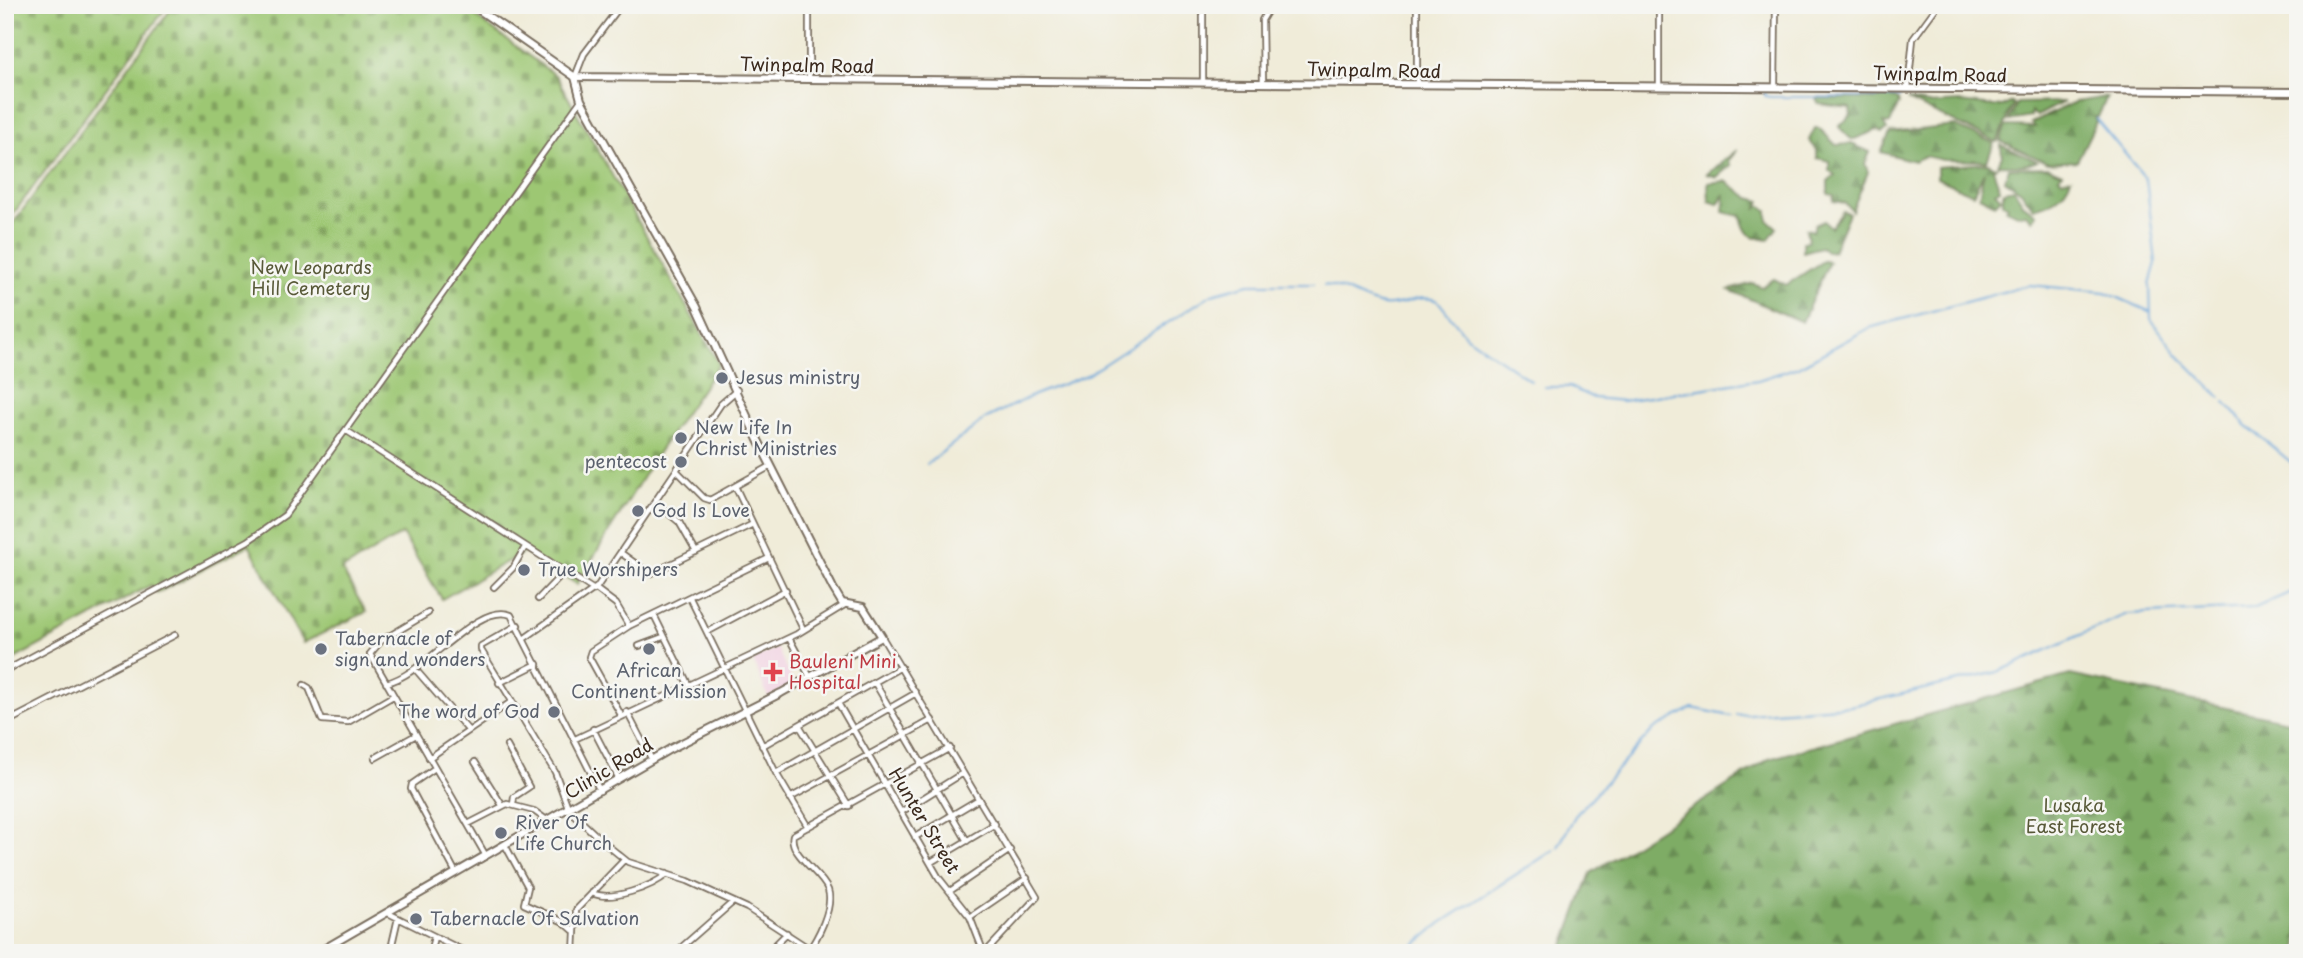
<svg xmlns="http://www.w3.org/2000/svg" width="2303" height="958" font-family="'Playpen Sans',sans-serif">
<defs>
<pattern id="forest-firs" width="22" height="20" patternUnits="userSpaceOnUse" patternTransform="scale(1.75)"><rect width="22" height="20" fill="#7eac65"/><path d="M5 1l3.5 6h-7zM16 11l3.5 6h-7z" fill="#688c53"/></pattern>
<pattern id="cemetery-stones" width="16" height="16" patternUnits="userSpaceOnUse" patternTransform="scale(1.75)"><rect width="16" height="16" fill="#9dc773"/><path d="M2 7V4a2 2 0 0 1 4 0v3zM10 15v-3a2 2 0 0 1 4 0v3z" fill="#81a25e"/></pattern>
</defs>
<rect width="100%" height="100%" fill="#f6f6f2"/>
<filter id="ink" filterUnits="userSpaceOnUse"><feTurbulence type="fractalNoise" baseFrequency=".0143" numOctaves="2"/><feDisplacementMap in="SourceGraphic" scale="14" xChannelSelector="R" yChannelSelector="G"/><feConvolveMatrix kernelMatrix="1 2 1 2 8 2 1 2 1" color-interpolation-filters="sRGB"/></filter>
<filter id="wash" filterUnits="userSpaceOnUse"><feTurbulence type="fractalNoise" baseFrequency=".00686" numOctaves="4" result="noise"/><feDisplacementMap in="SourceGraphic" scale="28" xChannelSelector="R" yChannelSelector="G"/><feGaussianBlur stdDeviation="1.57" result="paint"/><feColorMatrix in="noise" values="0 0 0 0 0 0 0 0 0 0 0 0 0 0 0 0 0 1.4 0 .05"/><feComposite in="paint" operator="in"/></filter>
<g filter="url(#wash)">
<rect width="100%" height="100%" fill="#f0ecd9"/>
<path fill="#f2cfe1" d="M 777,648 L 794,684 L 768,697 L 753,660 Z"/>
<path fill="url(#forest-firs)" stroke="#5c6b42" stroke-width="2" d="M 1883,96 L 1898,100 L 1899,104 L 1890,124 L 1883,123 L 1887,130 L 1882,133 L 1877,130 L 1852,140 L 1839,127 L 1851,115 L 1850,108 L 1819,104 L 1816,98 L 1876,99 Z
M 2107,97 L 2098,117 L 2094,117 L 2096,122 L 2077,161 L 2048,163 L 2000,141 L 2006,126 L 2035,127 L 2031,123 L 2075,102 Z
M 1907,100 L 1928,104 L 1960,102 L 2002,107 L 2012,102 L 2014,104 L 1997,142 Z
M 2064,102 L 2037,116 L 2031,112 L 2031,117 L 2009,121 L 2017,103 Z
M 1955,126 L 1994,143 L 1987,161 L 1943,160 L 1925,156 L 1914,161 L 1881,152 L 1890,133 Z
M 1815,128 L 1819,128 L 1836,145 L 1852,144 L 1870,152 L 1865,164 L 1868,172 L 1852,211 L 1845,203 L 1833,201 L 1834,195 L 1828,194 L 1828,181 L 1835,175 L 1829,170 L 1829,161 L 1817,158 L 1817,150 L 1809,140 Z
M 2001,145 L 2037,161 C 2026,167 2011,165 1998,165 L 2002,156 Z
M 1737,150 L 1728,161 L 1731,165 L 1717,177 L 1707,174 Z
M 1988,163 L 1996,167 L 1993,169 L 2000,189 L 1995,192 L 2001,198 L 1995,204 L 1979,196 L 1984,172 L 1973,194 L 1937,178 L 1937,167 Z
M 2048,167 L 2062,173 L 2059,177 L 2062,180 L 2071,178 C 2064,196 2052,204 2033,208 L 2021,191 L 2005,180 L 2009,168 Z
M 1726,181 L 1750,198 L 1761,201 L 1756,210 L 1760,205 L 1768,211 L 1768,220 L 1777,228 L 1768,240 C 1749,237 1745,234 1741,216 L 1723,212 L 1725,194 L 1718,204 L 1709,201 L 1708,183 Z
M 2014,189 L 2024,205 L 2036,214 L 2032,220 L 2026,214 L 2020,215 L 2006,209 L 2008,206 L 2003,203 L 2003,191 Z
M 1843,211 L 1849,213 L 1833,251 L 1826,252 L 1821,247 L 1803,252 L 1803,242 L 1808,241 L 1806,229 L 1813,231 L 1815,225 L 1824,221 L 1831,227 Z
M 1823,261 L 1829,262 L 1802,322 L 1729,290 L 1753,283 L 1762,287 L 1774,279 L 1786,285 Z
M 2070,675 L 2298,723 L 2298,953 L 1561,953 L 1591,873 L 1769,759 Z"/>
<path fill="url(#cemetery-stones)" stroke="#6c7848" stroke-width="2" d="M 14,5 L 168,5 L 5,225 L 5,17 Z
M 174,5 L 460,5 L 556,76 L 719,364 L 655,457 L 577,584 L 524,552 L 442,599 L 402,534 L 342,570 L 366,612 L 303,643 L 249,545 L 157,593 L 151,585 L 5,664 L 5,234 Z"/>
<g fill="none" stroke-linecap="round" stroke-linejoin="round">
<path stroke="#69a4d9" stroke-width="2" d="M 1764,88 L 1765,96 L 1770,97 L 1812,97
M 1814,97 L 1900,97
M 2096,119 L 2146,179 L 2156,263 L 2150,284 L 2151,319 L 2177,354 L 2221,398
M 1324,285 C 1346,287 1361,301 1383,305 C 1402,308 1419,292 1438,301 L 1466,336 L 1531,381
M 1545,387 L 1569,387 L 1594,398 L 1623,401 L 1758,380 L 1798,367 L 1869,328 L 2029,285 L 2105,292 L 2151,312
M 2225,402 L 2246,425 L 2298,468
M 927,464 L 985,419 L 1034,395 L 1087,375 L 1212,294 L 1249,284 L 1314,284
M 1737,715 L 1850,706 L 1998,672 L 2127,614 L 2255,608 L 2298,589
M 1558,847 L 1575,816 L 1653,730 L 1692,708 L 1731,716
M 1405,953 L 1441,923 L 1554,850"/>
</g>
</g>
<g filter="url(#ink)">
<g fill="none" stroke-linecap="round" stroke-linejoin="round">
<defs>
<path id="minor" d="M 1659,5 L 1659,86
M 575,77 L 584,54 L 621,5
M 809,79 L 809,5
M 1203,82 L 1203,5
M 1263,83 L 1262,20 L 1271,5
M 1417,84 L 1417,5
M 1775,86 L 1776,5
M 1908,88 L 1913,39 L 1938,5
M 347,431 L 594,590
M 677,471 L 704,498 L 710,500 L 771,466
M 735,486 L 803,629
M 656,503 L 679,522 L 696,552
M 621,553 L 650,574 L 753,524
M 494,587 L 513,568 L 525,547
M 596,589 L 616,604 L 629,626
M 690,598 L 776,773 L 808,827
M 538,599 L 563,573
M 428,613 L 381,641 L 370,654 L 486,856
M 654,615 L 688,684
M 518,625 L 481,646 L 481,650 L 555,772 L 569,810 L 602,841 L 628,862 L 688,881 L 747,908 L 816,953
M 707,632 L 786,590
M 882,637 L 1037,897 L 985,953
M 525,638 L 597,587 L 721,404 L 737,390
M 789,638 L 810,677
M 639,646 L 663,637
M 416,670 L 468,730
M 5,671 L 248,541 L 285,515 L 581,100
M 386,683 C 425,675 477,601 511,615 L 600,791
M 499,683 L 537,664
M 875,683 L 967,841
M 304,685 L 309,688 L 322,720 L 348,722 L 393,696
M 838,703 L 939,878 L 970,917 L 984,953
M 627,712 L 652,760
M 621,715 L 589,657 L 591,651 L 629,626 L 769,558
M 5,723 L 175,635
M 799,725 L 849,806
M 593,729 L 619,779
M 575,739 L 797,634 L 846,604
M 507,746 L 529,787 L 514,797 L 513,805
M 762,746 L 901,667
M 375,758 L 416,735
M 429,758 L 511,702
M 475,762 L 502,805
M 435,768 L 412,784 L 411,789 L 456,873
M 776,773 L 916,693
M 790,798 L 932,720
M 901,812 L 963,773
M 468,824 L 507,804 L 534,811 L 548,821
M 915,837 L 979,799
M 505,845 L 528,887 L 524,904 L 564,922 L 573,930
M 931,862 L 995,824
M 950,891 L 1010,850
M 592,893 C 611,902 652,887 667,874
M 388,913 L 468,953
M 970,917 L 1027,878
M 731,952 L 732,953
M 390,953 L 398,918
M 430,953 L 434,937
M 574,953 L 576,910 L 624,860
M 675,953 L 733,902
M 767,953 L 787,933
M 807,953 C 817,939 834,908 828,890 C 822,873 788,854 793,835 L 950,748"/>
<path id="tertiary" d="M 317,953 L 670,749 L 781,693 L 882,637 L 863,607 L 842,603 L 833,588 L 758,440 L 697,307 L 581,100 L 575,77"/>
<path id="secondary" d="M 472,5 L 575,77 L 2298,92
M 5,942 L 10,953"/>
</defs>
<use href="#minor" stroke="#7a6e5f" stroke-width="8"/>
<use href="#tertiary" stroke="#7a6e5f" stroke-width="10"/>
<use href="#secondary" stroke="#7a6e5f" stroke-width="10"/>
<use href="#minor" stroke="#fff" stroke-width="4.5"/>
<use href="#tertiary" stroke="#fff" stroke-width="6"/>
<use href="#secondary" stroke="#fff" stroke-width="6"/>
</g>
</g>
<g fill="#6b7280" stroke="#f6f6f2" stroke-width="2.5">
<circle cx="722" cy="378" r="7"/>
<circle cx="681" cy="438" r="7"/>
<circle cx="681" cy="462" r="7"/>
<circle cx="638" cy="511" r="7"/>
<circle cx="524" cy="570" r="7"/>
<circle cx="321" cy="649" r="7"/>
<circle cx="649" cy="649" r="7"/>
<circle cx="554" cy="712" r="7"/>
<circle cx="501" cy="833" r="7"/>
<circle cx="416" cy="919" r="7"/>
</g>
<path fill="#e0444e" stroke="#f6f6f2" stroke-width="2.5" d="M769.5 661.5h7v7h7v7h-7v7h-7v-7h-7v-7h7z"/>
<g text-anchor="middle" stroke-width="5" stroke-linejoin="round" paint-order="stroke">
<g font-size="18" fill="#3b2a1e" stroke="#f6f6f2">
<text transform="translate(807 66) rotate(1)" y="6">Twinpalm Road</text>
<text transform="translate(1374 71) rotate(1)" y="6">Twinpalm Road</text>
<text transform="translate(1940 75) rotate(1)" y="6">Twinpalm Road</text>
<text transform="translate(609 769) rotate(-31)" y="6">Clinic Road</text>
<text transform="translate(924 821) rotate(59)" y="6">Hunter Street</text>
</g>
<g font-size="18" fill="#585938" stroke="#f6f6f2">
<text x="311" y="274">New Leopards<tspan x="311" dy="21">Hill Cemetery</tspan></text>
<text x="2074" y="812">Lusaka<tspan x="2074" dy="21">East Forest</tspan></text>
</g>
<g font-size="18" fill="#5b616d" stroke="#f6f6f2" text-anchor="start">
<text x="736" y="384">Jesus ministry</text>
<text x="695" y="434">New Life In<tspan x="695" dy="21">Christ Ministries</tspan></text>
<text x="667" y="468" text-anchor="end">pentecost</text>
<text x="652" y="517">God Is Love</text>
<text x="538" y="576">True Worshipers</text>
<text x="335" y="645">Tabernacle of<tspan x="335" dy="21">sign and wonders</tspan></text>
<text x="649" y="677" text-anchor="middle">African<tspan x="649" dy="21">Continent Mission</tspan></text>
<text x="540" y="718" text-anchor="end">The word of God</text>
<text x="515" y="829">River Of<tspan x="515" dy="21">Life Church</tspan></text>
<text x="430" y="925">Tabernacle Of Salvation</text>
</g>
<g font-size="18" fill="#be3a42" stroke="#f6f6f2" text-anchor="start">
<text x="789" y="668">Bauleni Mini<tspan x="789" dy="21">Hospital</tspan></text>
</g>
</g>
<rect width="2303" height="958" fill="none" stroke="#f6f6f2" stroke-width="28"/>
</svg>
